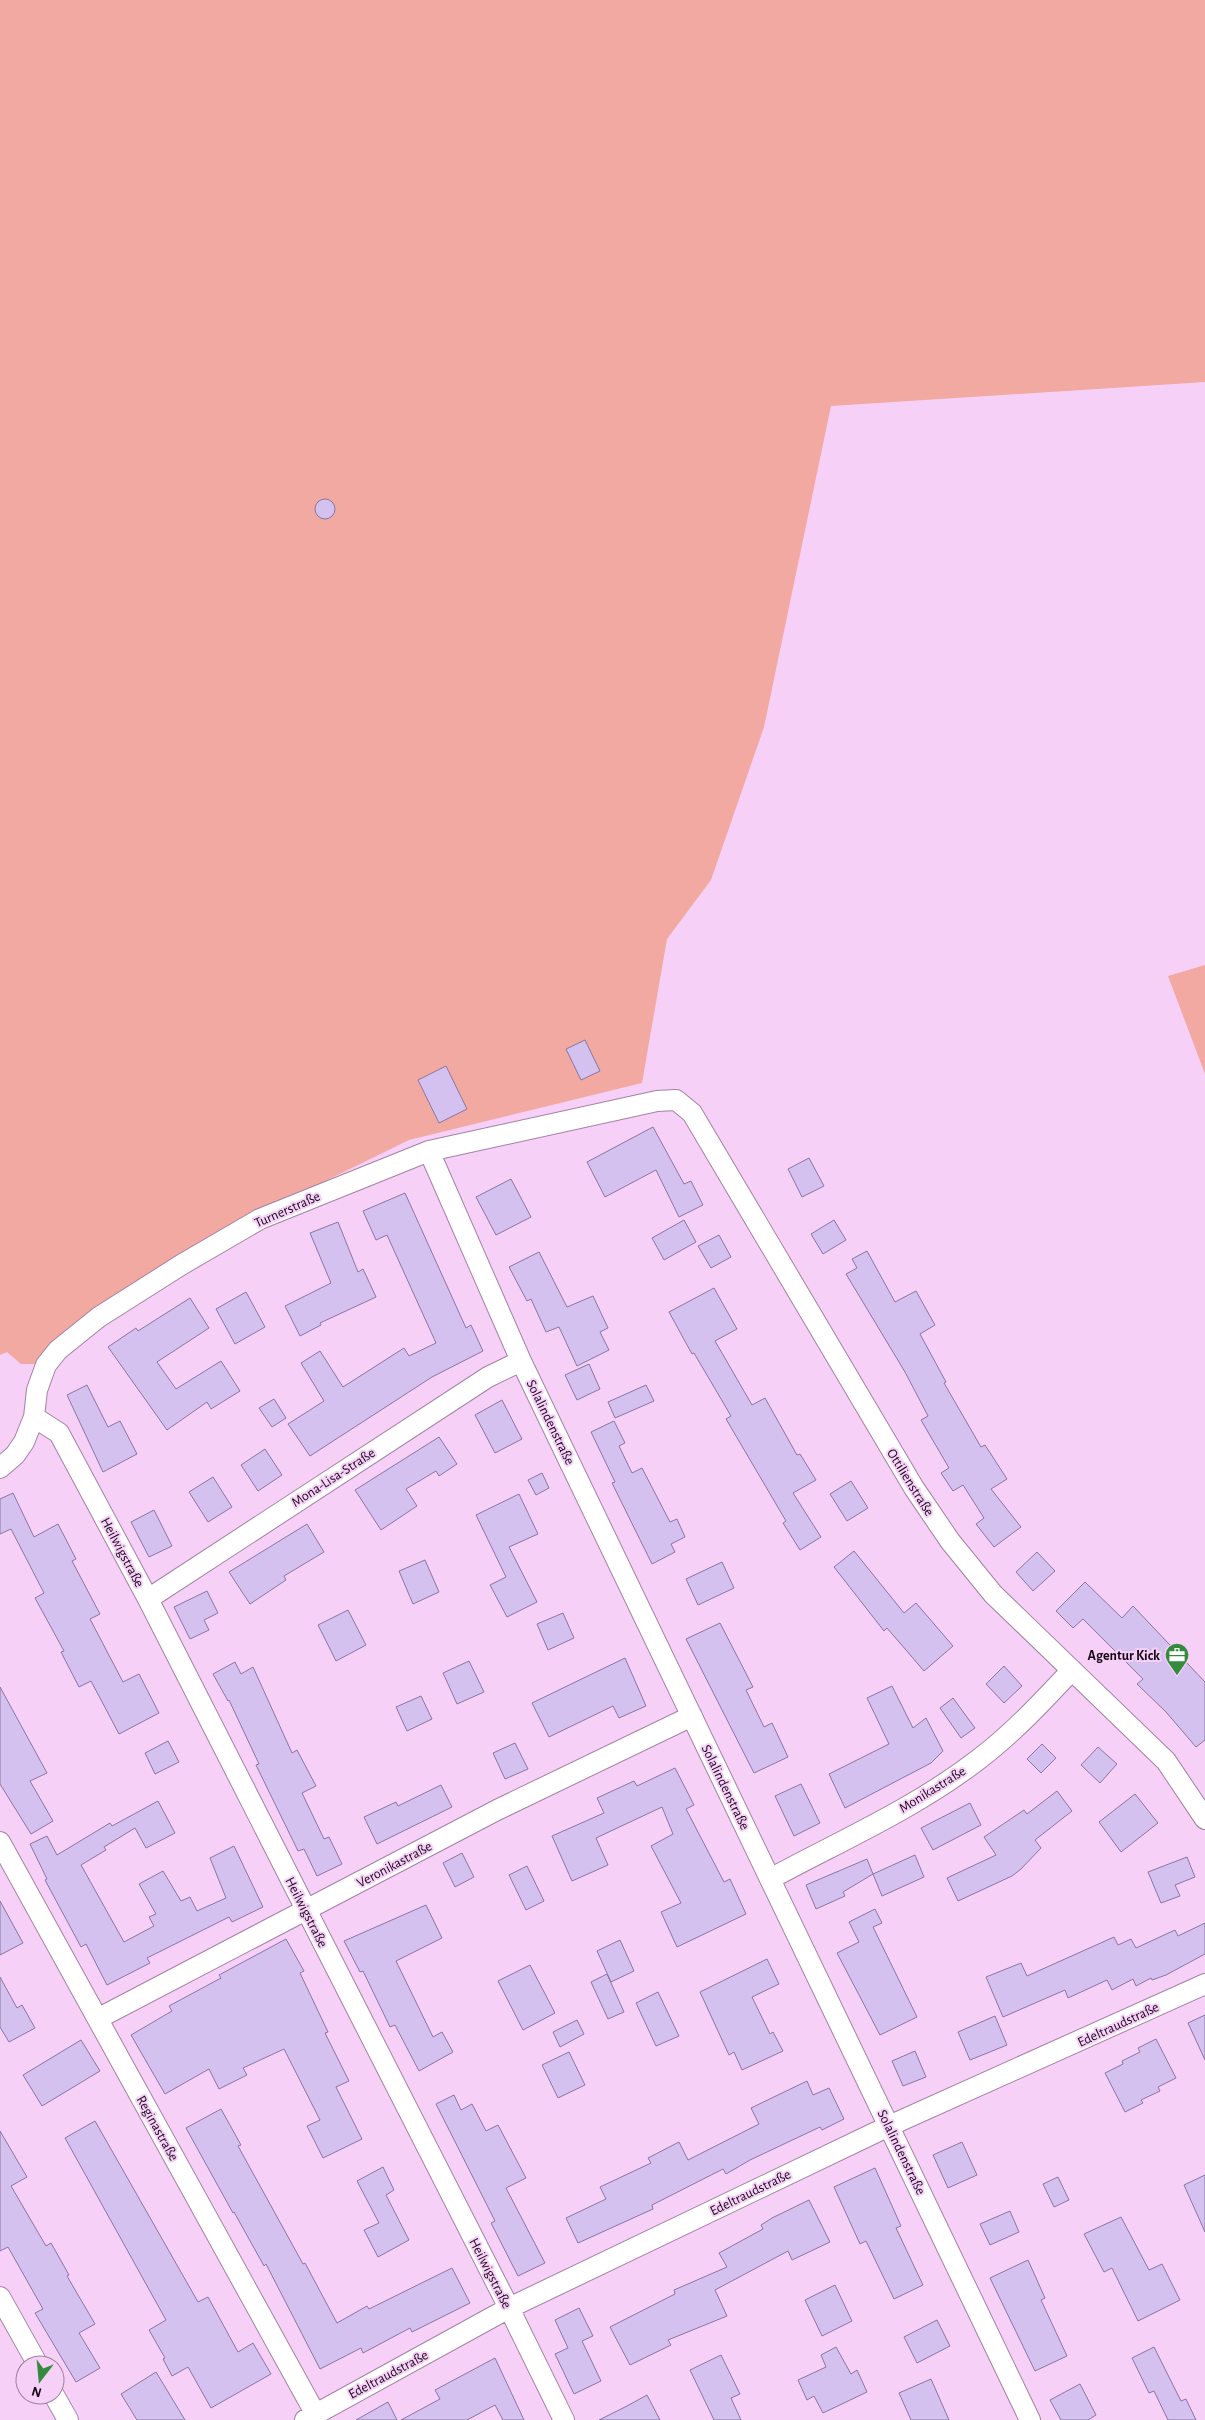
<svg xmlns="http://www.w3.org/2000/svg" width="1205" height="2420" font-family="'Alegreya Sans',sans-serif">
<rect width="100%" height="100%" fill="#f7d0f8"/>
<path fill="#f2a9a2" d="M 0,0 L 1205,0 L 1205,382 L 831,406 L 764,727 L 711,880 L 667,939 L 642,1083 L 409,1140 L 201,1242 L 40,1364 L 21,1364 L 7,1352 L 0,1355 Z
M 1205,965 L 1205,1074 L 1168,976 Z"/>
<path fill="#d5c1ef" stroke="#8976a1" d="M315 509a10 10 0 1 1 20 0a10 10 0 1 1-20 0Z
M 585,1040 L 600,1071 L 581,1080 L 566,1049 Z
M 446,1066 L 467,1109 L 439,1123 L 418,1080 Z
M 653,1127 L 684,1184 L 691,1181 L 703,1205 L 679,1217 L 656,1170 L 605,1197 L 587,1162 Z
M 809,1158 L 824,1186 L 802,1197 L 788,1169 Z
M 511,1179 L 531,1217 L 496,1235 L 476,1197 Z
M 405,1193 L 466,1328 L 471,1325 L 483,1351 L 432,1377 L 310,1456 L 288,1424 L 324,1401 L 301,1363 L 320,1351 L 343,1387 L 404,1348 L 409,1356 L 436,1343 L 387,1235 L 376,1240 L 363,1211 Z
M 684,1220 L 696,1242 L 664,1260 L 652,1238 Z
M 834,1220 L 846,1240 L 823,1254 L 811,1234 Z
M 338,1222 L 358,1272 L 363,1269 L 376,1297 L 320,1323 L 321,1325 L 300,1336 L 285,1306 L 331,1283 L 310,1233 Z
M 719,1235 L 731,1257 L 711,1268 L 698,1246 Z
M 867,1251 L 895,1302 L 916,1291 L 935,1325 L 920,1334 L 946,1382 L 944,1383 L 981,1447 L 985,1445 L 1007,1479 L 991,1489 L 1021,1527 L 994,1547 L 976,1524 L 984,1518 L 963,1485 L 953,1491 L 941,1473 L 949,1468 L 921,1420 L 928,1416 L 905,1372 L 846,1274 L 857,1268 L 852,1259 Z
M 539,1252 L 567,1307 L 593,1296 L 608,1328 L 600,1332 L 609,1350 L 577,1366 L 559,1327 L 546,1332 L 531,1299 L 527,1301 L 509,1267 Z
M 714,1288 L 737,1329 L 715,1341 L 752,1405 L 765,1398 L 797,1455 L 800,1454 L 816,1480 L 793,1493 L 821,1537 L 800,1550 L 783,1523 L 786,1521 L 726,1419 L 731,1416 L 694,1353 L 692,1354 L 669,1312 Z
M 246,1292 L 265,1327 L 235,1344 L 216,1309 Z
M 190,1298 L 209,1328 L 157,1362 L 176,1389 L 221,1361 L 240,1391 L 211,1409 L 207,1402 L 167,1430 L 108,1347 L 136,1328 L 138,1331 Z
M 589,1364 L 600,1389 L 577,1400 L 565,1375 Z
M 87,1385 L 108,1427 L 120,1421 L 137,1454 L 103,1472 L 67,1395 Z
M 646,1385 L 654,1401 L 615,1418 L 608,1402 Z
M 274,1399 L 286,1418 L 272,1427 L 259,1408 Z
M 502,1400 L 522,1439 L 495,1453 L 475,1415 Z
M 614,1421 L 625,1443 L 619,1446 L 632,1473 L 642,1468 L 670,1522 L 677,1519 L 685,1537 L 671,1544 L 675,1552 L 652,1564 L 612,1483 L 615,1482 L 591,1432 Z
M 439,1437 L 457,1464 L 439,1476 L 436,1471 L 406,1489 L 417,1506 L 381,1530 L 355,1490 Z
M 265,1449 L 282,1475 L 258,1491 L 241,1465 Z
M 542,1473 L 549,1488 L 536,1495 L 528,1480 Z
M 213,1477 L 232,1507 L 208,1522 L 189,1492 Z
M 851,1481 L 868,1508 L 847,1521 L 830,1494 Z
M 13,1493 L 34,1537 L 58,1524 L 76,1559 L 72,1561 L 100,1614 L 90,1619 L 123,1682 L 139,1674 L 159,1713 L 119,1734 L 91,1681 L 79,1687 L 61,1652 L 64,1651 L 35,1598 L 44,1593 L 11,1529 L 0,1534 L 0,1499 Z
M 519,1494 L 538,1534 L 509,1547 L 537,1602 L 507,1617 L 490,1585 L 506,1577 L 476,1515 Z
M 154,1510 L 172,1546 L 149,1557 L 131,1522 Z
M 307,1524 L 324,1552 L 284,1576 L 286,1580 L 250,1604 L 229,1572 Z
M 854,1551 L 904,1613 L 916,1603 L 953,1646 L 924,1671 L 887,1628 L 884,1631 L 834,1567 Z
M 1037,1552 L 1055,1571 L 1033,1591 L 1016,1572 Z
M 425,1560 L 439,1592 L 413,1604 L 399,1571 Z
M 722,1562 L 734,1588 L 698,1605 L 686,1579 Z
M 1085,1582 L 1122,1618 L 1133,1606 L 1205,1682 L 1205,1740 L 1196,1747 L 1166,1712 L 1137,1684 L 1143,1679 L 1083,1619 L 1073,1628 L 1056,1611 Z
M 207,1591 L 218,1613 L 204,1620 L 209,1630 L 190,1639 L 174,1607 Z
M 348,1610 L 366,1645 L 336,1661 L 318,1625 Z
M 563,1613 L 574,1638 L 548,1650 L 537,1624 Z
M 720,1623 L 753,1687 L 746,1690 L 764,1727 L 772,1723 L 788,1757 L 754,1773 L 686,1639 Z
M 625,1658 L 646,1706 L 619,1718 L 613,1706 L 549,1737 L 532,1703 Z
M 469,1661 L 484,1692 L 457,1704 L 443,1673 Z
M 235,1662 L 241,1674 L 253,1667 L 292,1753 L 297,1750 L 316,1786 L 302,1793 L 324,1839 L 329,1837 L 342,1864 L 317,1876 L 304,1849 L 298,1851 L 256,1765 L 259,1764 L 229,1700 L 228,1701 L 213,1674 Z
M 1004,1666 L 1022,1686 L 1004,1703 L 986,1684 Z
M 892,1686 L 913,1728 L 926,1718 L 943,1751 L 931,1763 L 845,1808 L 829,1774 L 889,1744 L 867,1698 Z
M 0,1687 L 47,1773 L 30,1781 L 53,1821 L 31,1834 L 0,1784 Z
M 421,1696 L 432,1719 L 407,1731 L 396,1707 Z
M 953,1698 L 975,1728 L 961,1738 L 940,1708 Z
M 168,1741 L 179,1762 L 155,1774 L 145,1753 Z
M 515,1743 L 528,1769 L 505,1779 L 493,1753 Z
M 1042,1744 L 1056,1758 L 1041,1773 L 1027,1759 Z
M 1098,1747 L 1117,1764 L 1100,1783 L 1081,1765 Z
M 675,1768 L 694,1805 L 686,1809 L 724,1882 L 730,1879 L 746,1914 L 677,1947 L 661,1912 L 681,1903 L 651,1846 L 673,1834 L 662,1807 L 596,1838 L 608,1865 L 572,1881 L 552,1836 L 604,1813 L 597,1798 L 634,1781 L 637,1786 Z
M 801,1784 L 820,1823 L 794,1836 L 775,1796 Z
M 441,1785 L 452,1807 L 377,1844 L 364,1817 L 396,1802 L 398,1806 Z
M 1057,1791 L 1072,1811 L 1035,1840 L 1041,1848 L 1021,1869 L 1012,1876 L 958,1901 L 947,1878 L 996,1855 L 984,1837 L 1024,1810 L 1027,1814 Z
M 1135,1794 L 1158,1823 L 1121,1852 L 1099,1822 Z
M 158,1801 L 175,1833 L 146,1848 L 135,1828 L 104,1847 L 106,1850 L 81,1865 L 124,1942 L 154,1926 L 149,1917 L 156,1914 L 139,1884 L 163,1871 L 181,1901 L 190,1897 L 197,1911 L 226,1898 L 210,1858 L 234,1846 L 263,1907 L 232,1922 L 229,1917 L 147,1958 L 150,1963 L 107,1985 L 86,1944 L 81,1947 L 45,1880 L 47,1879 L 30,1844 L 47,1836 L 57,1855 L 110,1823 L 112,1826 Z
M 970,1803 L 981,1825 L 933,1850 L 921,1828 Z
M 462,1853 L 474,1877 L 455,1887 L 443,1863 Z
M 915,1855 L 924,1877 L 882,1896 L 873,1874 Z
M 1187,1857 L 1195,1877 L 1175,1885 L 1180,1896 L 1161,1903 L 1148,1872 Z
M 867,1859 L 873,1874 L 843,1892 L 845,1896 L 816,1909 L 806,1885 Z
M 527,1866 L 544,1901 L 526,1910 L 509,1875 Z
M 0,1901 L 23,1943 L 0,1955 Z
M 426,1905 L 442,1938 L 396,1961 L 433,2037 L 442,2032 L 453,2052 L 419,2071 L 395,2025 L 390,2027 L 363,1971 L 360,1972 L 344,1941 Z
M 875,1909 L 882,1923 L 873,1927 L 917,2017 L 880,2035 L 837,1953 L 859,1942 L 849,1922 Z
M 1205,1923 L 1205,1954 L 1166,1975 L 1152,1980 L 1151,1978 L 1136,1986 L 1133,1979 L 1112,1990 L 1107,1980 L 1068,1998 L 1065,1990 L 1003,2017 L 986,1977 L 1021,1963 L 1027,1976 L 1114,1937 L 1118,1945 L 1131,1939 L 1136,1948 L 1175,1930 L 1178,1936 Z
M 286,1939 L 304,1971 L 300,1973 L 328,2032 L 325,2033 L 349,2081 L 336,2087 L 362,2139 L 323,2158 L 307,2126 L 320,2120 L 284,2049 L 243,2068 L 247,2075 L 219,2089 L 209,2069 L 165,2094 L 131,2035 L 172,2011 L 169,2006 L 221,1978 L 219,1975 Z
M 620,1940 L 634,1971 L 611,1982 L 597,1951 Z
M 767,1959 L 779,1984 L 752,1997 L 770,2034 L 773,2032 L 783,2051 L 742,2070 L 734,2052 L 729,2055 L 700,1992 Z
M 530,1965 L 555,2013 L 523,2030 L 498,1981 Z
M 607,1974 L 624,2012 L 608,2019 L 591,1982 Z
M 0,1977 L 17,2008 L 22,2005 L 35,2028 L 9,2042 L 0,2027 Z
M 658,1992 L 679,2036 L 656,2046 L 636,2003 Z
M 1205,2015 L 1205,2060 L 1188,2023 Z
M 995,2016 L 1007,2045 L 970,2060 L 958,2032 Z
M 577,2020 L 584,2034 L 560,2047 L 553,2032 Z
M 1156,2039 L 1176,2078 L 1158,2087 L 1160,2091 L 1141,2100 L 1143,2103 L 1125,2112 L 1105,2073 L 1123,2064 L 1122,2061 L 1140,2052 L 1138,2048 Z
M 81,2040 L 100,2071 L 42,2106 L 23,2075 Z
M 915,2051 L 926,2077 L 903,2086 L 892,2061 Z
M 569,2052 L 585,2085 L 558,2098 L 542,2065 Z
M 807,2081 L 813,2095 L 829,2088 L 844,2119 L 822,2130 L 820,2127 L 750,2160 L 726,2174 L 723,2169 L 652,2205 L 653,2209 L 578,2243 L 566,2218 L 606,2199 L 600,2187 L 651,2163 L 648,2158 L 679,2142 L 688,2160 L 759,2124 L 751,2108 Z
M 454,2095 L 461,2110 L 472,2104 L 486,2131 L 498,2125 L 526,2178 L 506,2188 L 545,2263 L 518,2276 L 491,2223 L 495,2221 L 436,2104 Z
M 221,2109 L 241,2145 L 238,2146 L 303,2264 L 305,2263 L 337,2323 L 367,2306 L 369,2309 L 452,2268 L 470,2303 L 412,2332 L 410,2328 L 363,2353 L 361,2348 L 320,2369 L 266,2264 L 264,2266 L 234,2212 L 233,2213 L 186,2128 Z
M 95,2121 L 198,2302 L 208,2297 L 238,2352 L 253,2343 L 271,2374 L 211,2408 L 188,2367 L 172,2376 L 163,2359 L 165,2358 L 149,2330 L 166,2320 L 65,2138 Z
M 0,2131 L 27,2177 L 11,2186 L 46,2246 L 51,2243 L 69,2275 L 67,2276 L 95,2324 L 79,2333 L 100,2368 L 76,2382 L 35,2313 L 43,2309 L 8,2247 L 0,2251 Z
M 962,2142 L 977,2175 L 948,2188 L 933,2155 Z
M 383,2167 L 394,2190 L 386,2195 L 409,2240 L 378,2257 L 364,2230 L 379,2223 L 357,2181 Z
M 875,2168 L 901,2226 L 896,2228 L 923,2285 L 894,2299 L 866,2241 L 860,2244 L 834,2187 Z
M 1205,2175 L 1205,2232 L 1184,2185 Z
M 1058,2177 L 1069,2200 L 1054,2207 L 1043,2184 Z
M 809,2200 L 830,2242 L 792,2260 L 788,2251 L 715,2290 L 727,2316 L 668,2340 L 671,2345 L 630,2365 L 610,2327 L 675,2294 L 674,2290 L 727,2267 L 719,2253 L 763,2229 L 761,2225 L 772,2218 Z
M 1010,2211 L 1019,2232 L 990,2245 L 980,2224 Z
M 1121,2217 L 1149,2270 L 1162,2264 L 1180,2300 L 1138,2321 L 1112,2268 L 1104,2272 L 1084,2234 Z
M 1028,2260 L 1045,2298 L 1041,2300 L 1067,2356 L 1035,2371 L 990,2278 Z
M 835,2285 L 852,2321 L 822,2336 L 805,2300 Z
M 579,2308 L 593,2336 L 582,2341 L 601,2381 L 574,2394 L 555,2354 L 568,2348 L 555,2320 Z
M 937,2320 L 950,2346 L 917,2363 L 904,2337 Z
M 836,2347 L 851,2374 L 857,2370 L 867,2392 L 823,2413 L 814,2396 L 807,2400 L 798,2380 L 826,2367 L 821,2355 Z
M 1154,2347 L 1181,2401 L 1186,2399 L 1196,2420 L 1168,2420 L 1154,2391 L 1149,2393 L 1132,2358 Z
M 721,2355 L 740,2394 L 731,2398 L 741,2420 L 714,2420 L 690,2370 Z
M 495,2358 L 524,2420 L 503,2420 L 495,2405 L 467,2420 L 401,2420 L 440,2399 L 435,2390 Z
M 156,2372 L 185,2420 L 137,2420 L 121,2394 Z
M 931,2379 L 949,2420 L 911,2420 L 899,2393 Z
M 1080,2384 L 1096,2415 L 1088,2420 L 1061,2420 L 1050,2400 Z
M 647,2395 L 660,2420 L 599,2420 L 627,2406 Z
M 388,2402 L 397,2420 L 356,2420 Z"/>
<g fill="none" stroke-linecap="round" stroke-linejoin="round">
<defs>
<path id="minor" d="M 429,1151 L 521,1361 L 1030,2420
M 34,1417 L 59,1433 L 148,1599 L 509,2308 L 564,2420
M 0,1468 L 15,1455 L 24,1442 L 34,1417 L 37,1390 L 46,1365 L 58,1350 L 99,1317 L 181,1265 L 260,1219 L 429,1151 L 657,1101 L 676,1100 L 692,1113 L 914,1488 L 950,1541 L 993,1594 L 1166,1761 L 1205,1819
M 148,1599 L 488,1377 L 521,1361
M 0,1842 L 315,2413
M 770,1879 C 840,1841 916,1808 979,1759 C 1013,1733 1042,1702 1072,1670
M 99,2018 L 497,1810 L 692,1716
M 0,2297 L 38,2365
M 54,2395 L 68,2420
M 305,2420 L 509,2308 L 889,2126 L 1205,1984"/>
</defs>
<use href="#minor" stroke="#a481a5" stroke-width="22"/>
<use href="#minor" stroke="#fff" stroke-width="20"/>
</g>
<defs>
<symbol id="office-pin" viewBox="-11 -11 22 30"><path d="M0 17L-7.5 6A9.5 9.5 0 1 1 7.5 6Z" fill="#338c3d" stroke="#f7d0f8"/><path d="M-6-3h4V-5.5h4V-3h4V5H-6ZM-1-4.5V-3h2v-1.5ZM-6 0V1H6V0Z" fill="#fff"/></symbol>
</defs>
<g fill-rule="evenodd">
<use href="#office-pin" x="1163" y="1641" width="28" height="38"/>
</g>
<g text-anchor="middle" stroke-width="4" stroke-linejoin="round" paint-order="stroke">
<g font-size="14" fill="#170a18" stroke="#f7d0f8">
<text transform="translate(287 1209) rotate(-24)" y="5">Turnerstraße</text>
<text transform="translate(551 1422) rotate(64)" y="5">Solalindenstraße</text>
<text transform="translate(333 1477) rotate(-33)" y="5">Mona-Lisa-Straße</text>
<text transform="translate(911 1482) rotate(58)" y="5">Ottilienstraße</text>
<text transform="translate(123 1552) rotate(62)" y="5">Heilwigstraße</text>
<text transform="translate(726 1787) rotate(64)" y="5">Solalindenstraße</text>
<text transform="translate(932 1789) rotate(-32)" y="5">Monikastraße</text>
<text transform="translate(394 1864) rotate(-28)" y="5">Veronikastraße</text>
<text transform="translate(307 1912) rotate(63)" y="5">Heilwigstraße</text>
<text transform="translate(1118 2024) rotate(-25)" y="5">Edeltraudstraße</text>
<text transform="translate(158 2128) rotate(61)" y="5">Reginastraße</text>
<text transform="translate(902 2152) rotate(64)" y="5">Solalindenstraße</text>
<text transform="translate(750 2192) rotate(-26)" y="5">Edeltraudstraße</text>
<text transform="translate(491 2273) rotate(63)" y="5">Heilwigstraße</text>
<text transform="translate(388 2374) rotate(-28)" y="5">Edeltraudstraße</text>
</g>
<g font-size="14" font-weight="bold" fill="#170a18" stroke="#f7d0f8" text-anchor="end">
<text x="1160" y="1660">Agentur Kick</text>
</g>
</g>
<g transform="translate(40 2380) rotate(196)"><circle r="24" fill="#f7d0f8" stroke="#9d819e"/>
<path d="M0-4L9 19L0 12L-9 19Z" fill="#338c3d"/>
<text y="-8" font-size="14" font-weight="bold" text-anchor="middle" fill="#170a18">N</text>
</g>
</svg>
